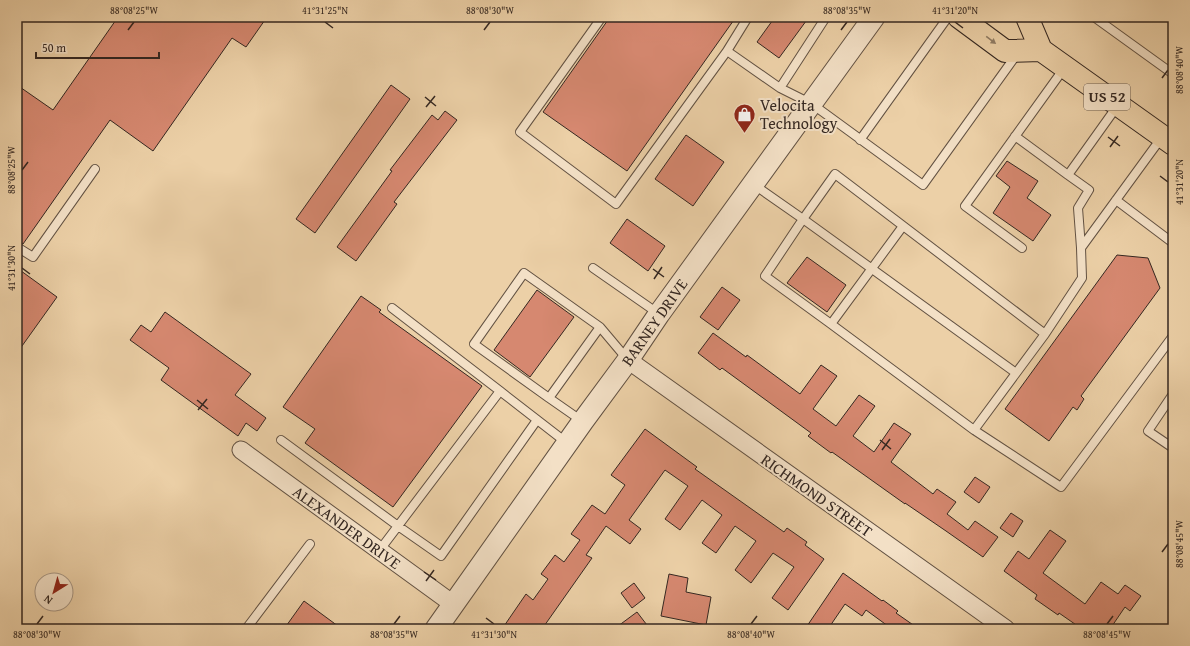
<svg xmlns="http://www.w3.org/2000/svg" width="1190" height="646" font-family="'Gentium Book Plus',serif">
<rect width="100%" height="100%" fill="#ecd0a7"/>
<filter id="stains"><feTurbulence type="fractalNoise" baseFrequency=".005" numOctaves="4"/><feColorMatrix values="0 0 0 0 .2 0 0 0 0 .09 0 0 0 0 .02 0 0 0 .5 -.17"/></filter>
<radialGradient id="worn" r=".72"><stop offset=".6" stop-color="#630" stop-opacity="0"/><stop offset="1" stop-color="#630" stop-opacity=".3"/></radialGradient>
<path fill="#d68870" stroke="#342721" d="M 118,17 L 267,17 L 246,47 L 232,38 L 153,151 L 110,120 L 23,244 L 17,242 L 17,85 L 53,110 Z
M 610,17 L 736,17 L 627,171 L 543,112 Z
M 775,17 L 809,17 L 779,58 L 757,42 Z
M 391,85 L 410,99 L 315,233 L 296,219 Z
M 445,111 L 457,120 L 394,202 L 397,204 L 356,261 L 337,247 L 392,171 L 390,170 L 432,115 L 438,120 Z
M 686,135 L 724,162 L 693,206 L 655,179 Z
M 1007,161 L 1038,181 L 1027,198 L 1051,215 L 1033,241 L 993,213 L 1010,187 L 996,176 Z
M 627,219 L 665,246 L 648,271 L 610,243 Z
M 1117,255 L 1148,258 L 1160,288 L 1081,396 L 1084,399 L 1077,410 L 1073,407 L 1049,441 L 1005,409 Z
M 807,257 L 846,285 L 827,312 L 787,283 Z
M 17,268 L 57,297 L 17,353 Z
M 722,287 L 740,300 L 718,330 L 700,317 Z
M 537,290 L 574,317 L 530,377 L 494,350 Z
M 361,296 L 381,310 L 379,312 L 482,386 L 393,507 L 305,443 L 315,429 L 283,407 Z
M 165,312 L 251,374 L 235,395 L 266,418 L 257,431 L 246,423 L 238,436 L 161,380 L 169,368 L 130,340 L 141,325 L 151,332 Z
M 713,333 L 746,357 L 747,355 L 800,394 L 821,365 L 837,376 L 813,409 L 836,426 L 859,395 L 875,406 L 853,436 L 874,452 L 894,423 L 911,434 L 891,462 L 933,494 L 937,489 L 956,502 L 947,514 L 968,530 L 975,521 L 998,537 L 983,557 L 946,531 L 905,503 L 905,504 L 832,452 L 831,453 L 808,436 L 811,433 L 722,368 L 720,370 L 698,353 Z
M 645,429 L 697,467 L 695,469 L 784,532 L 787,528 L 807,542 L 805,545 L 824,559 L 788,610 L 772,598 L 794,567 L 773,553 L 751,583 L 735,570 L 756,541 L 735,526 L 716,553 L 702,543 L 722,515 L 702,500 L 680,530 L 665,519 L 688,486 L 665,470 L 629,520 L 641,529 L 630,544 L 606,526 L 586,555 L 592,558 L 542,629 L 502,629 L 526,594 L 533,600 L 548,579 L 541,574 L 555,555 L 564,562 L 580,540 L 571,534 L 592,505 L 605,514 L 625,485 L 611,475 Z
M 975,477 L 990,487 L 979,503 L 964,492 Z
M 1011,513 L 1023,521 L 1013,537 L 1000,528 Z
M 1050,530 L 1066,541 L 1043,573 L 1085,604 L 1101,582 L 1118,594 L 1125,585 L 1141,596 L 1130,611 L 1125,607 L 1110,629 L 1082,629 L 1059,613 L 1058,615 L 1035,599 L 1037,595 L 1004,571 L 1018,551 L 1029,559 Z
M 843,573 L 882,601 L 883,600 L 898,611 L 896,613 L 919,629 L 892,629 L 866,610 L 862,616 L 845,604 L 828,629 L 805,629 Z
M 669,574 L 688,578 L 686,592 L 711,597 L 706,625 L 661,616 Z
M 634,583 L 645,598 L 632,608 L 621,593 Z
M 304,601 L 342,629 L 284,629 Z
M 637,612 L 650,629 L 614,629 Z"/>
<g fill="none" stroke-linecap="round" stroke-linejoin="round">
<defs>
<path id="service" d="M 602,17 L 520,132 L 616,204 L 727,51
M 748,17 L 727,51 L 780,88 L 812,104 L 923,185 L 1017,54
M 1094,17 L 1173,74
M 780,88 L 826,17
M 1015,136 L 1068,175 L 1118,105
M 860,140 L 948,17
M 1068,175 L 1089,190 L 1078,208 L 1081,248
M 753,184 L 803,219 L 835,174 L 1045,334 L 1082,278 L 1081,248 L 1162,137
M 1116,200 L 1173,243
M 903,226 L 831,324 L 974,430 L 1045,334
M 17,247 L 33,257 L 95,169
M 1022,248 L 965,206 L 1065,67
M 593,268 L 659,314
M 392,308 L 500,391
M 831,324 L 765,276 L 803,219 L 1016,373
M 1173,394 L 1148,431 L 1173,448
M 549,398 L 474,344 L 524,273 L 600,327
M 582,421 L 549,398 L 600,327 L 627,359
M 974,430 L 1061,487 L 1173,336
M 281,440 L 398,526 L 441,556 L 537,420
M 379,551 L 500,391 L 567,443
M 246,629 L 310,544"/>
<path id="minor" d="M 628,360 L 1006,629
M 241,450 L 453,604"/>
<path id="tertiary" d="M 436,629 L 583,421 L 628,360 L 659,314 L 874,17"/>
<path id="primary" d="M 959,17 L 1005,51 L 1041,50
M 1027,17 L 1041,50 L 1173,144"/>
</defs>
<use href="#service" stroke="#625142" stroke-width="10"/>
<use href="#minor" stroke="#625142" stroke-width="19"/>
<use href="#tertiary" stroke="#625142" stroke-width="23"/>
<use href="#primary" stroke="#342721" stroke-width="24"/>
<use href="#service" stroke="#f3e0c6" stroke-width="8"/>
<use href="#minor" stroke="#f3e0c6" stroke-width="17"/>
<use href="#tertiary" stroke="#f3e0c6" stroke-width="21"/>
<use href="#primary" stroke="#ecd0a7" stroke-width="22"/>
</g>
<defs><path id="oneway-solid" d="M-6-.8H1V-3.2L6.5 0L1 3.2V.8H-6Z"/></defs>
<use fill="#907c64" href="#oneway-solid" transform="translate(991 40) rotate(37)"/>
<path fill="none" stroke="#342721" stroke-width="1.5" d="M 325,22 L 333,28M 955,22 L 963,28M 128,30 L 134,22M 484,30 L 490,22M 841,30 L 847,22M 1162,78 L 1168,70M 425,97 L 436,106M 426,107 L 435,96M 1108,137 L 1120,146M 1110,147 L 1118,136M 22,170 L 28,162M 1160,176 L 1168,182M 22,268 L 30,274M 653,269 L 664,277M 654,279 L 662,267M 197,400 L 208,409M 198,410 L 207,399M 880,440 L 891,449M 882,450 L 890,439M 1162,552 L 1168,544M 424,572 L 436,580M 426,581 L 434,570M 486,618 L 494,624M 37,624 L 43,616M 394,624 L 400,616M 751,624 L 757,616M 1107,624 L 1113,616"/>
<defs>
<symbol id="shop-pin" viewBox="-11 -11 22 30"><path d="M0 17L-7.5 6A9.5 9.5 0 1 1 7.5 6Z" fill="#8f2418" stroke="#f3e0c6"/><path d="M-5-2.5h2.3a2.7 3.5 0 0 1 5.4 0H5L5.5 6h-11ZM-1.5-2.5h3a1.5 2.3 0 0 0-3 0Z" fill="#fff"/></symbol>
</defs>
<g fill-rule="evenodd">
<use href="#shop-pin" x="732" y="102" width="25" height="34"/>
</g>
<g text-anchor="middle" stroke-width="4" stroke-linejoin="round" paint-order="stroke">
<rect fill="#f3e0c6" stroke="#6d5e52" stroke-width="1" x="1084" y="84" width="46" height="26" rx="3"/>
<g font-size="15" font-weight="bold" fill="#342721">
<text x="1107" y="102">US 52</text>
</g>
<g font-size="16" fill="#342721" stroke="#f3e0c6" text-anchor="start">
<text x="760" y="111">Velocita<tspan x="760" dy="18">Technology</tspan></text>
</g>
<g font-size="16" fill="#342721" stroke="#f3e0c6">
<text transform="translate(654 322) rotate(-55)" y="6">BARNEY DRIVE</text>
<text transform="translate(817 495) rotate(35)" y="6">RICHMOND STREET</text>
<text transform="translate(347 527) rotate(36)" y="6">ALEXANDER DRIVE</text>
</g>
</g>
<rect width="1190" height="646" fill="none" stroke="#ecd0a7" stroke-width="44"/>
<g transform="translate(54 592) rotate(217)"><circle r="19" fill="#f3e0c6" stroke="#a79684"/>
<path d="M0-3L7 15L0 10L-7 15Z" fill="#8f2418"/>
<text y="-6" font-size="11" font-weight="bold" text-anchor="middle" fill="#342721">N</text>
</g>
<path d="M36 52v6h123v-6" fill="none" stroke="#342721" stroke-width="2"/>
<text x="42" y="52" font-size="12" fill="#342721" stroke="#f3e0c6" stroke-width="3" paint-order="stroke">50 m</text>
<rect x="22" y="22" width="1146" height="602" fill="none" stroke="#342721" stroke-width="1.5"/>
<g font-size="10" text-anchor="middle" fill="#342721">
<text x="134" y="14">88°08'25"W</text>
<text x="325" y="14">41°31'25"N</text>
<text x="490" y="14">88°08'30"W</text>
<text x="847" y="14">88°08'35"W</text>
<text x="955" y="14">41°31'20"N</text>
<text transform="translate(1179 70) rotate(-90)" y="4">88°08'40"W</text>
<text transform="translate(11 170) rotate(-90)" y="4">88°08'25"W</text>
<text transform="translate(1179 182) rotate(-90)" y="4">41°31'20"N</text>
<text transform="translate(11 268) rotate(-90)" y="4">41°31'30"N</text>
<text transform="translate(1179 544) rotate(-90)" y="4">88°08'45"W</text>
<text x="37" y="638">88°08'30"W</text>
<text x="394" y="638">88°08'35"W</text>
<text x="494" y="638">41°31'30"N</text>
<text x="751" y="638">88°08'40"W</text>
<text x="1107" y="638">88°08'45"W</text>
</g>
<rect width="100%" height="100%" filter="url(#stains)"/>
<rect width="100%" height="100%" fill="url(#worn)"/>
</svg>
